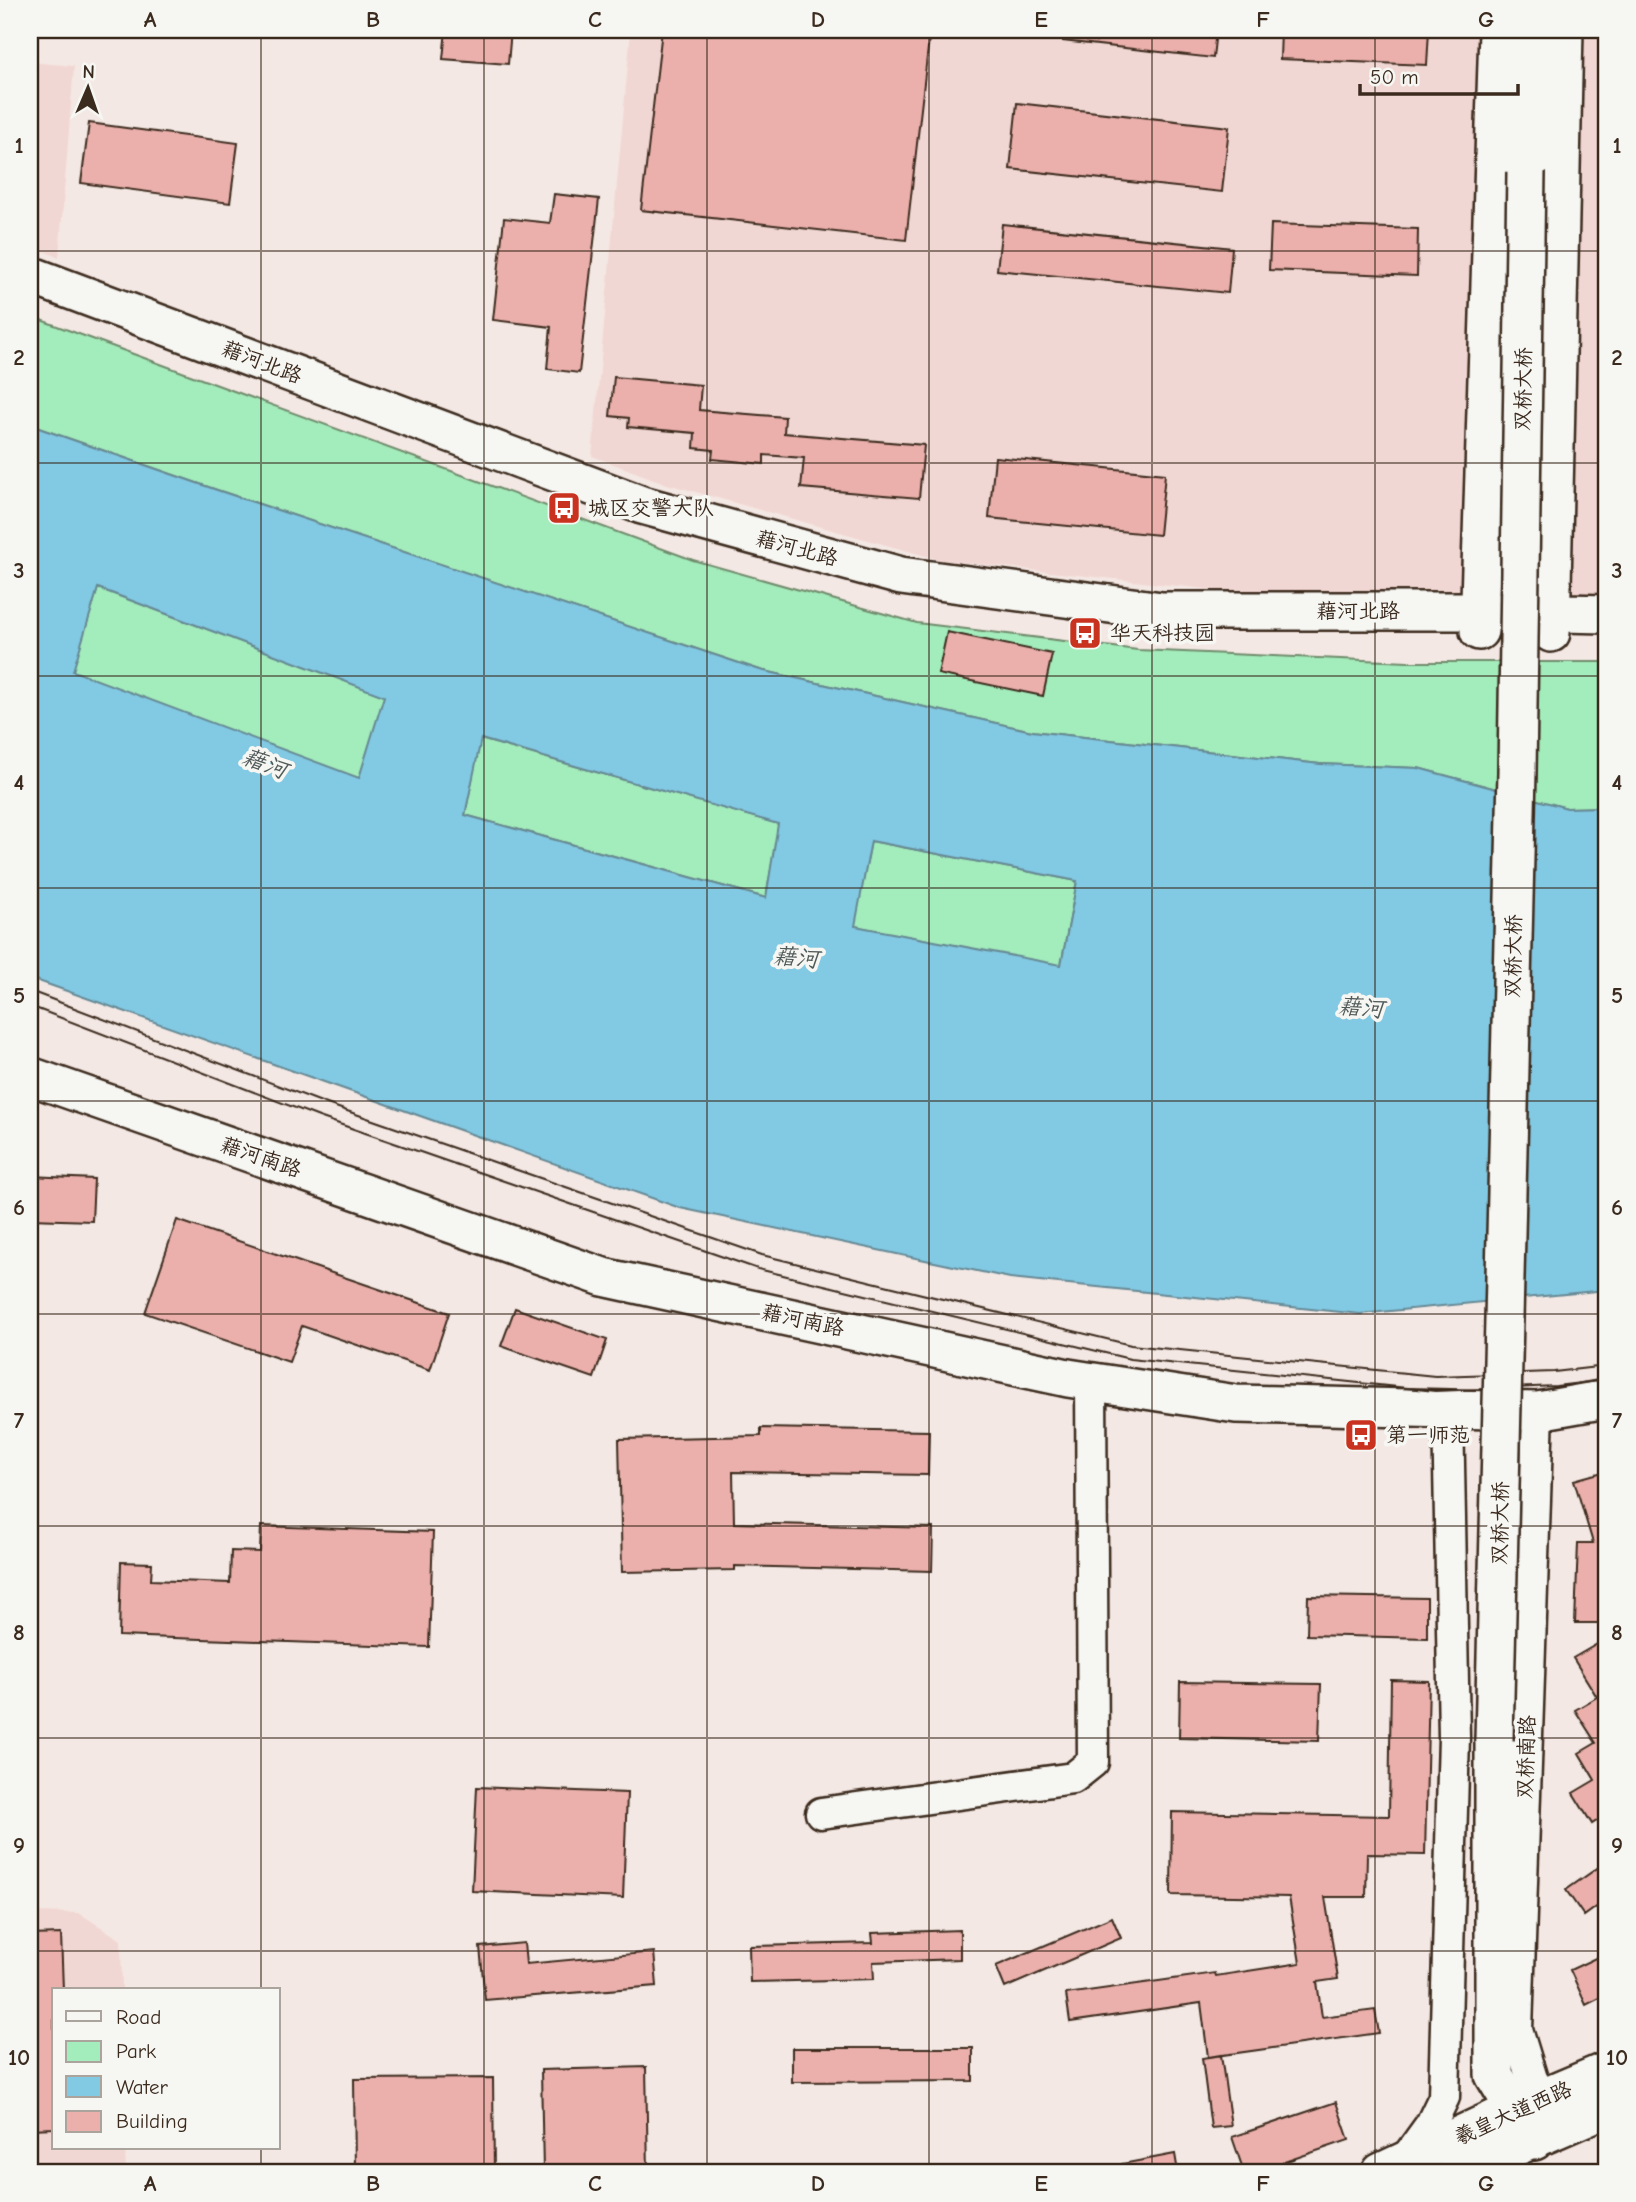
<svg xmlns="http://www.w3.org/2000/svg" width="1636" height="2202" font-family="'Comic Neue','LXGW WenKai TC',sans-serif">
<rect width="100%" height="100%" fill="#f4e8e4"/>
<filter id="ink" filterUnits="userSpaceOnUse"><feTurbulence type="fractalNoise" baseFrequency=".0143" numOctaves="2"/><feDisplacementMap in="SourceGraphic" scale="14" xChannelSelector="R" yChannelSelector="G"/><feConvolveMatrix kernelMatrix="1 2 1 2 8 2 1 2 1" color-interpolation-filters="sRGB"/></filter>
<g filter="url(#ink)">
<path fill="#f1d7d3" d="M 631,30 L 1513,30 L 1512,592 L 1225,591 L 940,560 L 667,484 L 592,456 Z
M 1578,30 L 1606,30 L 1606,598 L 1571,598 Z
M 30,62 L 74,66 L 59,257 L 30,246 Z
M 30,1912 L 79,1913 L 121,1940 L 122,1990 L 54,1990 L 54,2148 L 125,2148 L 126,2172 L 30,2172 Z"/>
<path fill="#a3ecbb" stroke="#6f8b6c" stroke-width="2" d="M 30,316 L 693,560 L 917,623 L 1138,650 L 1408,662 L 1606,662 L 1606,807 L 1567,808 L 1418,768 L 1320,764 L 1032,731 L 760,670 L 217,490 L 30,425 Z
M 98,588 L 385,696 L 359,779 L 72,671 Z
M 480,739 L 779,824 L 766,898 L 465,815 Z
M 871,841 L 1077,881 L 1061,966 L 854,926 Z"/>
<path fill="#82c9e3" stroke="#668994" stroke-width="2" fill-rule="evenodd" d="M 30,425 L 217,490 L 760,670 L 1032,731 L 1320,764 L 1418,768 L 1567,808 L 1606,807 L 1606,1290 L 1360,1314 L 1010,1278 L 680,1208 L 30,978 ZM 98,588 L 384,696 L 359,778 L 73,671 ZM 481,739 L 778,824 L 766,898 L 465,815 ZM 871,841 L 1077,881 L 1061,965 L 855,926 Z"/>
<path fill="#ebb0ac" stroke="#3b2a1e" stroke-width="2" d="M 446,30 L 511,30 L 508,64 L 443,59 Z
M 662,30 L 930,30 L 906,240 L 641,210 Z
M 1063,30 L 1216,30 L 1213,58 L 1063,41 Z
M 1281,30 L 1429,30 L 1427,65 L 1280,59 Z
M 1017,103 L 1229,127 L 1222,192 L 1010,169 Z
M 89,123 L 238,143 L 230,203 L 81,183 Z
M 554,194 L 599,199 L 579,373 L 547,369 L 551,327 L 493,320 L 504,218 L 550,223 Z
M 1002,224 L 1232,248 L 1228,293 L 997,270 Z
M 1271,224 L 1418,229 L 1417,276 L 1269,270 Z
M 614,377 L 701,385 L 699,410 L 785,417 L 784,433 L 924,445 L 919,498 L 801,488 L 804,458 L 764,455 L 764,464 L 712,459 L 713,450 L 694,448 L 695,433 L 628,427 L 629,418 L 610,416 Z
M 995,457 L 1165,474 L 1159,535 L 989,518 Z
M 947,632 L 1052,654 L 1043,696 L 938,674 Z
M 30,1176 L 94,1179 L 92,1221 L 30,1219 Z
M 177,1220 L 449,1313 L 430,1370 L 302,1326 L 289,1362 L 145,1313 Z
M 515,1308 L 607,1340 L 594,1378 L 501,1346 Z
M 761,1428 L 929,1431 L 928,1475 L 733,1472 L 734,1523 L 933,1528 L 932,1571 L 735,1566 L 735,1570 L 622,1572 L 619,1439 L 761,1436 Z
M 1606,1471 L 1606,1516 L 1603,1517 L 1600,1623 L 1575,1623 L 1578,1543 L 1593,1543 L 1574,1480 Z
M 261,1526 L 433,1532 L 429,1647 L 119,1636 L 121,1562 L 152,1563 L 151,1580 L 230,1583 L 231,1551 L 260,1552 Z
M 1308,1596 L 1427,1598 L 1427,1638 L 1307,1635 Z
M 1606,1639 L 1606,1815 L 1592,1824 L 1573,1793 L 1595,1780 L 1579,1753 L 1596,1743 L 1575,1710 L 1597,1697 L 1573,1658 Z
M 1391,1680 L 1429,1681 L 1425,1855 L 1367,1854 L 1366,1897 L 1325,1897 L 1338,1979 L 1317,1982 L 1322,2017 L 1375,2010 L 1379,2033 L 1208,2057 L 1201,2003 L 1070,2022 L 1066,1994 L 1215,1973 L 1216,1976 L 1300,1963 L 1289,1897 L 1171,1895 L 1172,1812 L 1389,1816 Z
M 1180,1682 L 1321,1684 L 1319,1741 L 1179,1738 Z
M 477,1787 L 627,1793 L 623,1898 L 472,1891 Z
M 1606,1862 L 1606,1900 L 1584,1916 L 1566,1890 Z
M 1112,1917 L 1121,1938 L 1005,1988 L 996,1966 Z
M 960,1930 L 960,1959 L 873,1962 L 874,1979 L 750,1982 L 749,1946 L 873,1943 L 872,1933 Z
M 61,1934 L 63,1990 L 54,1990 L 54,2128 L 30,2129 L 30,1935 Z
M 524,1943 L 526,1964 L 654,1952 L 657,1986 L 485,2000 L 480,1947 Z
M 1606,1953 L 1606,1995 L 1586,2005 L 1570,1970 Z
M 792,2048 L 973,2048 L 973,2081 L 792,2082 Z
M 1221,2055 L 1231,2126 L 1211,2128 L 1202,2058 Z
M 646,2067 L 648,2172 L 543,2172 L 541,2070 Z
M 493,2078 L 494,2172 L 355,2172 L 354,2079 Z
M 1336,2102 L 1349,2140 L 1255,2172 L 1244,2172 L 1232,2137 Z
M 1175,2154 L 1178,2172 L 1123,2172 L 1122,2164 Z"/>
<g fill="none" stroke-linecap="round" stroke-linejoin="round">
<defs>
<path id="minor" d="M 1538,1411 L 1517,2030 L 1532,2079 L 1543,2098
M 821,1813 L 1073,1778 L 1093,1762 L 1091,1381
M 1402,2164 L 1431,2124 L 1444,2097 L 1454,1737 L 1448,1410"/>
<path id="major" d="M 1526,172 L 1530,30
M 30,275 L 642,505 L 901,576 L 1162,611 L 1479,611 L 1606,614
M 1479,631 L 1498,30
M 1551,633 L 1564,30
M 30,1076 L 603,1277 L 1068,1378 L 1236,1404 L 1538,1411 L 1606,1399
M 1494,1740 L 1494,2075 L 1534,2141
M 1381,2172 L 1514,2110 L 1606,2071
M 1458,2172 L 1606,2108"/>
</defs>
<use href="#minor" stroke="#3b2a1e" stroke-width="35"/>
<use href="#major" stroke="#3b2a1e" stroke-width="42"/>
<use href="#minor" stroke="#f6f6f2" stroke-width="30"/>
<use href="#major" stroke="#f6f6f2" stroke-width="37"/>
<path stroke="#3b2a1e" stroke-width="2" d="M 30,991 L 324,1103 L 762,1255 L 1131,1345 L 1435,1376 L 1554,1372 L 1606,1366
M 30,1006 L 319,1117 L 758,1269 L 1130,1359 L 1435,1391 L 1556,1386 L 1606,1380"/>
<defs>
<path id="major-bridge" d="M 1494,1740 L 1517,772 L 1526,172"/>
</defs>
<use href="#major-bridge" stroke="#3b2a1e" stroke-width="42" stroke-linecap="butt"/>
<use href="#major-bridge" stroke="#f6f6f2" stroke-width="37"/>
</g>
</g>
<path fill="none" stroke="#3b2a1e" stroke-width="2" stroke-opacity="0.55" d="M 261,30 L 261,1990M 484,30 L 484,2172M 707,30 L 707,2172M 929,30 L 929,2172M 1152,30 L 1152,2172M 1375,30 L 1375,2172M 30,251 L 1606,251M 30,463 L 1606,463M 30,676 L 1606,676M 30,888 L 1606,888M 30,1101 L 1606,1101M 30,1314 L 1606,1314M 30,1526 L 1606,1526M 30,1738 L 1606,1738M 30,1951 L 1606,1951M 261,2148 L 261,2172"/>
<defs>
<symbol id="bus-square" viewBox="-11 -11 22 22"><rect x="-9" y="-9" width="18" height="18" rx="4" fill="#c8321e" stroke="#f6f6f2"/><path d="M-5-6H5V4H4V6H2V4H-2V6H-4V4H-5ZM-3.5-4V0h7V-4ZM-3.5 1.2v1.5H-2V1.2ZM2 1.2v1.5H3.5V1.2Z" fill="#fff"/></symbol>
</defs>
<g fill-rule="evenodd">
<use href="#bus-square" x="545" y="489" width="38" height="38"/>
<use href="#bus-square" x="1066" y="614" width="38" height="38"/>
<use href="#bus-square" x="1342" y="1416" width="38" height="38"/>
</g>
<g text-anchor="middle" stroke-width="7" stroke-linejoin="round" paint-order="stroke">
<g font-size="21" fill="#3b2a1e" stroke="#f6f6f2">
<text transform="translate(262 362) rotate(21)" y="7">藉河北路</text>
<text transform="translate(1523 389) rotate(-89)" y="7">双桥大桥</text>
<text transform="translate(797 548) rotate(15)" y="7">藉河北路</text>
<text x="1358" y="618">藉河北路</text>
<text transform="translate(1513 956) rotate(-89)" y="7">双桥大桥</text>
<text transform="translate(261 1157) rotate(19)" y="7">藉河南路</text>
<text transform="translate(803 1320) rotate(12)" y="7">藉河南路</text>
<text transform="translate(1500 1523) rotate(-89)" y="7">双桥大桥</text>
<text transform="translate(1526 1757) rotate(-88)" y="7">双桥南路</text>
<text transform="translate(1513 2113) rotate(-24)" y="7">羲皇大道西路</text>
</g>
<g font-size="21" fill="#3b2a1e" stroke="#f6f6f2" text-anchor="start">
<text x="588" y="515">城区交警大队</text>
<text x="1110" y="640">华天科技园</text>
<text x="1386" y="1442">第一师范</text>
</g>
<g font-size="23" font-style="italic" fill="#505a59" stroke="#f6f6f2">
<text transform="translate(265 763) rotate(21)" y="8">藉河</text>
<text transform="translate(796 957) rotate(5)" y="8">藉河</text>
<text transform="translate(1361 1007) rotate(5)" y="8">藉河</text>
</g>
</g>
<rect width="1636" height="2202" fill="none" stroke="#f6f6f2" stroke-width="77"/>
<rect x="52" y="1988" width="228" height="161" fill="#f6f6f2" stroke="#aba49d" stroke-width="2"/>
<rect x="66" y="2011" width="35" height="10" fill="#f6f6f2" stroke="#aba49d" stroke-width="2"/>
<text x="116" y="2024" font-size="21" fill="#3b2a1e">Road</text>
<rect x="66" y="2041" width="35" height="21" fill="#a3ecbb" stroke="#aba49d" stroke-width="2"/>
<text x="116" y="2058" font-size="21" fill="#3b2a1e">Park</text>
<rect x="66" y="2076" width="35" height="21" fill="#82c9e3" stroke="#aba49d" stroke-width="2"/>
<text x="116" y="2094" font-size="21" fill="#3b2a1e">Water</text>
<rect x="66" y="2111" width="35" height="21" fill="#ebb0ac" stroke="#aba49d" stroke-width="2"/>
<text x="116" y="2128" font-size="21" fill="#3b2a1e">Building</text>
<g transform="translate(88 88) rotate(2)" stroke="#f6f6f2" stroke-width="5" paint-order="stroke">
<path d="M0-5L12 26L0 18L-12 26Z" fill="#3b2a1e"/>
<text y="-10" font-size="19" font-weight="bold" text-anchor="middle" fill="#3b2a1e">N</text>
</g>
<path d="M1360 84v10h158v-10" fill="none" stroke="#3b2a1e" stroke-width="3.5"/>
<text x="1370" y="84" font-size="21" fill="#3b2a1e" stroke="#f6f6f2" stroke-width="5" paint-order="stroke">50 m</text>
<rect x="38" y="38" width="1560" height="2126" fill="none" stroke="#3b2a1e" stroke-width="2.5"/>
<g font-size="23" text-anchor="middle" font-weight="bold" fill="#3b2a1e">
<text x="150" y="27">A</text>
<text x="373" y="27">B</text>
<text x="595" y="27">C</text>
<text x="818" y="27">D</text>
<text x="1041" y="27">E</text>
<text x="1263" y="27">F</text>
<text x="1486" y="27">G</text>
<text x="19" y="153">1</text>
<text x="1617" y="153">1</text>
<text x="19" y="365">2</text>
<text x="1617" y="365">2</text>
<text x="19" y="578">3</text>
<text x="1617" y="578">3</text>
<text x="19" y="790">4</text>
<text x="1617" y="790">4</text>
<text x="19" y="1003">5</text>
<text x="1617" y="1003">5</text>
<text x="19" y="1215">6</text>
<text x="1617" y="1215">6</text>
<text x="19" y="1428">7</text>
<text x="1617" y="1428">7</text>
<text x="19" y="1640">8</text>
<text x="1617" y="1640">8</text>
<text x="19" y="1853">9</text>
<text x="1617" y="1853">9</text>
<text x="19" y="2065">10</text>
<text x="1617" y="2065">10</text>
<text x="150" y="2191">A</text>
<text x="373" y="2191">B</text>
<text x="595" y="2191">C</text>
<text x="818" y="2191">D</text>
<text x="1041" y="2191">E</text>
<text x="1263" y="2191">F</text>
<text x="1486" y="2191">G</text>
</g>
</svg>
